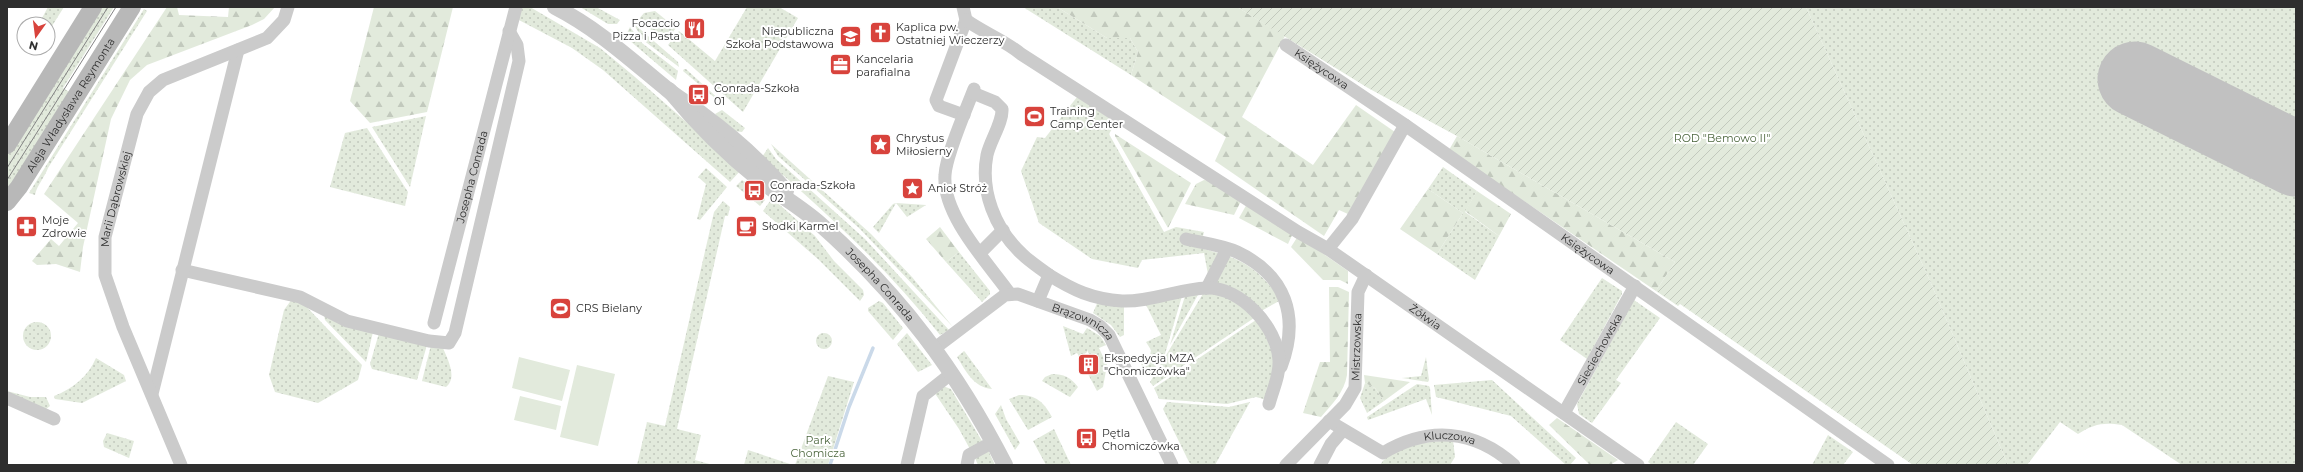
<svg xmlns="http://www.w3.org/2000/svg" width="2303" height="472" font-family="Montserrat,sans-serif">
<defs>
<pattern id="grass-dots" width="8" height="8" patternUnits="userSpaceOnUse"><rect width="8" height="8" fill="#e2eadc"/><path d="M2 2h.1M6 6h.1" fill="none" stroke="#c2c9bd" stroke-width="1.8" stroke-linecap="round"/></pattern>
<pattern id="forest-firs" width="22" height="20" patternUnits="userSpaceOnUse"><rect width="22" height="20" fill="#e2eadc"/><path d="M5 1l3.5 6h-7zM16 11l3.5 6h-7z" fill="#c2c9bd"/></pattern>
<pattern id="garden-furrows" width="10" height="10" patternUnits="userSpaceOnUse"><rect width="10" height="10" fill="#e2eadc"/><path d="M-1 1l2-2M0 10L10 0M9 11l2-2" fill="none" stroke="#c2c9bd"/></pattern>
</defs>
<rect width="100%" height="100%" fill="#fff"/>
<path fill="url(#grass-dots)" d="M 48,7 L 64,7 L 52,26 L 42,18 Z
M 100,7 L 114,7 L 63,88 L 71,93 L 7,193 L 7,156 Z
M 524,7 L 530,7 L 600,48 L 635,77 L 741,170 L 730,182 L 603,70 L 572,48 L 517,19 L 520,9 Z
M 580,7 L 596,7 L 620,20 L 617,24 L 608,24 Z
M 747,7 L 779,7 L 798,18 L 743,112 L 668,45 L 679,31 L 715,61 Z
M 1023,7 L 1057,7 L 1107,38 L 1130,38 L 1138,52 L 1131,75 Z
M 1806,7 L 2296,7 L 2296,465 L 2182,465 L 2122,425 C 2103,422 2094,424 2078,434 L 2060,422 L 2027,465 L 2008,465 L 1930,281 Z
M 144,9 L 147,11 L 48,168 C 45,177 37,185 35,195 L 29,193 Z
M 655,11 L 676,28 L 666,41 L 638,20 L 644,13 Z
M 633,23 L 678,62 L 679,67 L 643,40 Z
M 630,27 L 642,43 L 678,71 L 676,80 L 629,40 L 627,33 Z
M 684,69 L 686,69 L 723,103 L 722,104 L 683,71 Z
M 1077,97 L 1116,122 L 1109,134 L 1164,232 L 1176,227 L 1204,232 L 1200,248 C 1240,258 1256,265 1281,300 L 1263,310 L 1245,297 L 1210,285 L 1204,253 L 1142,260 L 1138,268 L 1092,259 L 1039,223 L 1021,171 L 1037,137 L 1045,138 Z
M 722,110 L 745,128 L 742,132 L 733,131 L 715,114 Z
M 426,116 L 410,187 L 372,127 Z
M 367,128 L 408,192 L 405,206 L 330,187 L 345,133 Z
M 771,144 L 871,234 L 912,277 L 953,327 L 859,228 L 778,156 Z
M 768,148 L 776,159 L 865,239 L 949,330 L 940,335 C 887,268 826,212 762,157 Z
M 1443,167 L 1477,191 L 1465,212 L 1499,236 L 1475,280 L 1437,254 L 1463,213 L 1428,189 Z
M 706,168 L 727,187 L 700,220 L 697,219 L 706,184 L 698,177 Z
M 742,180 L 750,185 L 748,188 L 756,195 L 759,193 L 765,200 L 760,206 L 736,186 Z
M 772,198 L 815,236 L 834,261 L 863,290 L 864,295 L 860,301 L 819,260 L 763,211 Z
M 723,201 L 730,207 L 728,216 L 725,216 L 677,429 L 701,435 L 695,460 L 713,465 L 637,465 L 647,422 L 665,426 L 714,212 Z
M 896,203 L 926,205 L 907,217 L 896,203 L 879,233 L 873,227 L 893,204 Z
M 959,252 L 990,291 L 990,294 L 982,302 L 946,262 Z
M 1602,278 L 1622,291 L 1622,294 L 1587,359 L 1560,340 Z
M 1204,292 L 1225,295 L 1257,316 L 1153,386 L 1150,382 Z
M 1199,293 L 1170,345 L 1185,296 Z
M 1182,296 L 1165,354 L 1148,377 L 1139,360 L 1150,356 L 1151,350 L 1146,342 L 1161,335 L 1146,305 Z
M 292,299 L 301,301 L 362,365 L 358,380 L 318,403 L 275,392 L 269,375 L 284,310 Z
M 1634,300 L 1660,318 L 1616,380 L 1621,383 L 1592,423 L 1579,414 L 1577,404 Z
M 879,301 L 883,303 L 903,328 L 893,340 L 868,311 L 868,308 Z
M 1098,301 L 1124,304 L 1124,335 L 1120,337 L 1111,325 L 1093,313 Z
M 324,315 L 373,332 L 366,362 L 325,320 Z
M 1259,318 L 1275,360 L 1267,400 L 1256,397 L 1227,404 L 1159,399 L 1154,388 Z
M23 336a14 14 0 1 1 28 0a14 14 0 1 1-28 0Z
M 1063,326 L 1083,334 L 1087,328 L 1100,336 L 1106,345 L 1099,348 L 1107,365 L 1103,387 L 1097,391 L 1088,374 L 1096,369 L 1087,350 L 1087,352 L 1080,358 L 1077,353 L 1071,356 Z
M 379,333 L 427,345 L 417,380 L 372,369 L 370,364 Z
M 907,333 L 932,365 L 918,372 L 897,344 Z
M816 341a8 8 0 1 1 16 0a8 8 0 1 1-16 0Z
M 431,345 L 443,348 C 447,358 458,378 446,387 L 422,381 Z
M 964,351 L 965,352 L 992,389 C 973,387 966,371 957,357 Z
M 1426,357 L 1429,380 L 1428,382 L 1402,378 L 1421,376 Z
M 96,358 L 124,375 L 126,381 L 82,403 L 55,399 L 54,396 C 72,389 88,377 96,358 Z
M 1052,374 C 1064,374 1070,377 1078,387 L 1070,397 L 1068,396 L 1042,381 L 1045,377 Z
M 828,376 L 854,382 L 828,465 L 795,465 Z
M 1492,380 L 1576,458 L 1570,465 L 1566,465 L 1511,416 L 1436,397 L 1434,385 Z
M 1365,383 L 1375,388 L 1384,401 L 1367,413 L 1360,398 Z
M 1417,384 L 1429,386 L 1430,388 L 1432,415 L 1426,399 L 1368,420 L 1367,417 Z
M 943,386 L 951,389 L 982,441 L 971,451 L 959,429 L 934,392 Z
M 7,391 L 30,397 L 46,397 L 50,406 L 45,410 L 7,395 Z
M 1019,395 C 1036,395 1044,402 1052,417 L 1028,430 L 1009,399 Z
M 1167,402 L 1229,407 L 1250,402 L 1215,465 L 1192,465 L 1189,462 L 1163,409 Z
M 1001,405 L 1006,419 L 1020,443 L 1015,450 L 995,414 Z
M 1676,422 L 1708,444 L 1693,465 L 1652,465 L 1648,462 Z
M 1054,429 L 1071,465 L 1046,465 L 1033,441 Z
M 107,433 L 134,441 L 129,458 L 104,447 L 103,441 Z
M 1828,435 L 1853,452 L 1843,465 L 1812,465 Z
M 1453,440 L 1455,457 L 1450,465 L 1380,465 C 1395,443 1429,442 1453,440 Z
M 748,450 L 793,465 L 744,465 Z
M 988,450 L 995,465 L 978,465 L 974,456 Z"/>
<path fill="url(#forest-firs)" d="M 167,7 L 177,7 L 179,15 L 228,17 L 229,7 L 275,7 L 264,19 L 252,25 L 147,65 L 130,80 L 111,119 L 83,247 L 80,272 L 56,264 L 37,265 L 32,261 L 51,239 L 59,246 L 78,223 L 44,194 Z
M 374,7 L 453,7 L 427,112 L 370,123 L 350,101 Z
M 1057,7 L 1237,7 L 1285,36 L 1242,117 L 1313,165 L 1356,105 L 1395,132 L 1348,214 L 1339,210 L 1324,236 L 1215,161 L 1226,137 L 1131,75 L 1138,52 L 1130,38 L 1107,38 Z
M 1115,134 L 1191,183 L 1168,228 L 1115,136 Z
M 1457,136 L 1675,262 L 1656,291 L 1449,150 Z
M 1204,180 L 1217,182 L 1242,199 L 1234,215 L 1185,204 L 1196,184 Z
M 1428,189 L 1463,213 L 1437,254 L 1400,229 Z
M 1477,191 L 1511,214 L 1499,236 L 1465,211 Z
M 1248,202 L 1293,233 L 1288,244 L 1239,218 Z
M 940,227 L 959,252 L 946,262 L 926,239 Z
M 1298,236 L 1348,271 L 1348,284 L 1340,280 L 1323,280 L 1291,247 Z
M 1329,287 L 1338,287 L 1349,292 L 1347,375 C 1344,393 1332,404 1321,417 L 1303,413 L 1320,362 L 1330,362 Z
M 1364,375 L 1410,382 L 1384,401 L 1375,388 L 1365,383 Z
M 1557,418 L 1618,460 L 1610,465 L 1590,465 L 1549,425 Z"/>
<path fill="url(#garden-furrows)" d="M 1237,7 L 1806,7 L 1930,281 L 2008,465 L 1913,465 L 1680,304 L 1678,306 L 1656,291 L 1675,262 L 1457,136 L 1368,88 Z"/>
<path fill="#e2eadc" d="M 519,357 L 570,370 L 562,401 L 512,388 Z
M 577,365 L 615,374 L 598,446 L 560,437 Z
M 520,396 L 561,406 L 556,430 L 514,420 Z"/>
<g fill="none" stroke-linecap="round" stroke-linejoin="round">
<path stroke="#cad9e9" stroke-width="3.5" d="M 830,465 L 849,407 L 873,348"/>
<path stroke="#c1c1c1" stroke-width="75" d="M 2135,79 L 2296,159"/>
<g stroke="#cbcbcb" stroke-width="13">
<path d="M 963,7 L 966,20 L 936,100 L 939,106 L 964,115"/>
<path id="s1" d="M 966,20 C 984,33 1004,40 1021,54 L 1298,232 L 1328,249 L 1638,465"/>
<path id="s2" d="M 1286,45 L 1405,125 L 1888,465"/>
<path d="M 974,89 C 966,110 946,155 945,175 C 942,215 988,263 1010,294"/>
<path d="M 973,93 L 995,102 L 1002,109 C 1003,122 990,141 987,155 C 980,191 995,229 1022,254 C 1030,262 1040,268 1049,275"/>
<path d="M 1186,239 C 1202,243 1222,245 1237,252 C 1286,275 1300,317 1281,367"/>
<path d="M 1328,249 L 1352,219 L 1405,125"/>
<path d="M 980,253 L 1003,230"/>
<path d="M 182,270 L 300,297 L 347,321 L 429,341 L 449,343 L 455,333 L 519,61 L 517,45 L 509,31"/>
<path d="M 1207,288 L 1227,249"/>
<path d="M 1038,301 L 1049,275 C 1073,290 1092,299 1122,301 C 1151,302 1178,289 1207,288 C 1241,287 1277,327 1279,360 C 1280,375 1273,389 1269,404"/>
<path id="s3" d="M 434,323 L 516,7"/>
<path id="s4" d="M 935,348 L 1005,295 L 1018,294 L 1090,320 L 1100,326 L 1109,335 L 1172,465"/>
<path d="M 152,394 L 238,50"/>
<path d="M 7,398 L 54,419"/>
<path id="s5" d="M 1564,413 L 1635,286"/>
<path id="s6" d="M 1329,421 L 1383,453 C 1428,426 1474,429 1514,465"/>
<path id="s7" d="M 181,465 L 123,327 L 105,275 L 105,237 L 137,114 L 149,92 L 163,80 L 267,38 L 284,20 L 288,7"/>
<path d="M 907,465 L 923,396 L 952,373"/>
<path d="M 967,465 L 969,455 L 993,442"/>
<path id="s8" d="M 1286,465 L 1345,405 L 1355,388 L 1358,292 L 1366,275"/>
<path d="M 1320,465 L 1331,444 L 1343,430"/>
</g>
<g stroke="#cbcbcb" stroke-width="16">
<path d="M 555,7 C 598,29 631,60 668,90 C 679,99 692,106 703,115 C 733,137 762,163 786,191"/>
<path id="s9" d="M 669,90 C 696,123 727,154 761,181 C 781,196 802,208 820,224 C 899,294 957,371 1005,465"/>
</g>
<g stroke="#b8b8b8" stroke-width="18">
<path d="M 7,145 L 93,7"/>
<path id="s10" d="M 7,202 L 19,187 L 132,7"/>
</g>
<path stroke="#838383" stroke-width="1" d="M 7,168 L 108,7
M 7,180 L 116,7"/>
</g>
<defs>
<symbol id="restaurant-square" viewBox="-11 -11 22 22"><rect x="-9" y="-9" width="18" height="18" rx="4" fill="#d8433c" stroke="#fff"/><path d="M-5-6h1v4h1v-4h1v4h1v-4h1v5L-1.5 .5V6h-2V.5L-5-1ZM5-6V6H3V1.5H1.5Q1.5-4 5-6Z" fill="#fff"/></symbol>
<symbol id="church-square" viewBox="-11 -11 22 22"><rect x="-9" y="-9" width="18" height="18" rx="4" fill="#d8433c" stroke="#fff"/><path d="M-1.2-6h2.4v3.5h3.3v2.4h-3.3V6h-2.4V-.1h-3.3v-2.4h3.3Z" fill="#fff"/></symbol>
<symbol id="school-square" viewBox="-11 -11 22 22"><rect x="-9" y="-9" width="18" height="18" rx="4" fill="#d8433c" stroke="#fff"/><path d="M0-5L7-2L0 1L-7-2ZM-4 1L0 2.5L4 1V4Q0 6-4 4Z" fill="#fff"/></symbol>
<symbol id="office-square" viewBox="-11 -11 22 22"><rect x="-9" y="-9" width="18" height="18" rx="4" fill="#d8433c" stroke="#fff"/><path d="M-6-3h4V-5.5h4V-3h4V5H-6ZM-1-4.5V-3h2v-1.5ZM-6 0V1H6V0Z" fill="#fff"/></symbol>
<symbol id="bus-square" viewBox="-11 -11 22 22"><rect x="-9" y="-9" width="18" height="18" rx="4" fill="#d8433c" stroke="#fff"/><path d="M-5-6H5V4H4V6H2V4H-2V6H-4V4H-5ZM-3.5-4V0h7V-4ZM-3.5 1.2v1.5H-2V1.2ZM2 1.2v1.5H3.5V1.2Z" fill="#fff"/></symbol>
<symbol id="stadium-square" viewBox="-11 -11 22 22"><rect x="-9" y="-9" width="18" height="18" rx="4" fill="#d8433c" stroke="#fff"/><path d="M0-5a6.5 5 0 1 0 0 10a6.5 5 0 1 0 0-10ZM-3.5-1.8h7v3.6h-7Z" fill="#fff"/></symbol>
<symbol id="sight-square" viewBox="-11 -11 22 22"><rect x="-9" y="-9" width="18" height="18" rx="4" fill="#d8433c" stroke="#fff"/><path d="M0-6L1.8-2.2L6-1.7L2.9 1.2L3.7 5.4L0 3.3L-3.7 5.4L-2.9 1.2L-6-1.7L-1.8-2.2Z" fill="#fff"/></symbol>
<symbol id="pharmacy-square" viewBox="-11 -11 22 22"><rect x="-9" y="-9" width="18" height="18" rx="4" fill="#d8433c" stroke="#fff"/><path d="M-2-6h4v4h4v4h-4v4h-4v-4h-4v-4h4Z" fill="#fff"/></symbol>
<symbol id="cafe-square" viewBox="-11 -11 22 22"><rect x="-9" y="-9" width="18" height="18" rx="4" fill="#d8433c" stroke="#fff"/><path d="M-5.5-4.5H6V0H3Q3 3.5 0 3.5H-2.5Q-5.5 3.5-5.5 0ZM3-3.2v2h1.7v-2ZM-6 4.5H4V6H-6Z" fill="#fff"/></symbol>
<symbol id="building-square" viewBox="-11 -11 22 22"><rect x="-9" y="-9" width="18" height="18" rx="4" fill="#d8433c" stroke="#fff"/><path d="M-4-6H4V6H1V3H-1V6H-4ZM-2.5-4.3h1.7v1.8h-1.7ZM.8-4.3h1.7v1.8H.8ZM-2.5-1h1.7V.8h-1.7ZM.8-1h1.7V.8H.8Z" fill="#fff"/></symbol>
</defs>
<g fill-rule="evenodd">
<use href="#restaurant-square" x="682" y="16" width="25" height="25"/>
<use href="#church-square" x="868" y="20" width="25" height="25"/>
<use href="#school-square" x="838" y="24" width="25" height="25"/>
<use href="#office-square" x="828" y="52" width="25" height="25"/>
<use href="#bus-square" x="686" y="82" width="25" height="25"/>
<use href="#stadium-square" x="1022" y="104" width="25" height="25"/>
<use href="#sight-square" x="868" y="132" width="25" height="25"/>
<use href="#sight-square" x="900" y="176" width="25" height="25"/>
<use href="#bus-square" x="742" y="178" width="25" height="25"/>
<use href="#pharmacy-square" x="14" y="214" width="25" height="25"/>
<use href="#cafe-square" x="734" y="214" width="25" height="25"/>
<use href="#stadium-square" x="548" y="296" width="25" height="25"/>
<use href="#building-square" x="1076" y="352" width="25" height="25"/>
<use href="#bus-square" x="1074" y="426" width="25" height="25"/>
</g>
<g text-anchor="middle" stroke-width="4" stroke-linejoin="round" paint-order="stroke">
<g font-size="11" fill="#2e2e2e" stroke="#fff" text-anchor="start">
<text x="680" y="27" text-anchor="end">Focaccio<tspan x="680" dy="13">Pizza i Pasta</tspan></text>
<text x="896" y="31">Kaplica pw.<tspan x="896" dy="13">Ostatniej Wieczerzy</tspan></text>
<text x="834" y="35" text-anchor="end">Niepubliczna<tspan x="834" dy="13">Szkoła Podstawowa</tspan></text>
<text x="856" y="63">Kancelaria<tspan x="856" dy="13">parafialna</tspan></text>
<text x="714" y="92">Conrada-Szkoła<tspan x="714" dy="13">01</tspan></text>
<text x="1050" y="115">Training<tspan x="1050" dy="13">Camp Center</tspan></text>
<text x="896" y="142">Chrystus<tspan x="896" dy="13">Miłosierny</tspan></text>
<text x="770" y="189">Conrada-Szkoła<tspan x="770" dy="13">02</tspan></text>
<text x="928" y="192">Anioł Stróż</text>
<text x="42" y="224">Moje<tspan x="42" dy="13">Zdrowie</tspan></text>
<text x="762" y="230">Słodki Karmel</text>
<text x="576" y="312">CRS Bielany</text>
<text x="1104" y="362">Ekspedycja MZA<tspan x="1104" dy="13">"Chomiczówka"</tspan></text>
<text x="1102" y="437">Pętla<tspan x="1102" dy="13">Chomiczówka</tspan></text>
</g>
<g font-size="11" fill="#2e2e2e" stroke="#fff">
<text dy="4" stroke="none"><textPath href="#s2" startOffset="43">Księżycowa</textPath></text>
<text dy="4" stroke="none"><textPath href="#s10" startOffset="116">Aleja Władysława Reymonta</textPath></text>
<text dy="4" stroke="none"><textPath href="#s3" startOffset="151">Josepha Conrada</textPath></text>
<text dy="4" stroke="none"><textPath href="#s7" startOffset="282">Marii Dąbrowskiej</textPath></text>
<text dy="4" stroke="none"><textPath href="#s2" startOffset="367">Księżycowa</textPath></text>
<text dy="4" stroke="none"><textPath href="#s9" startOffset="288">Josepha Conrada</textPath></text>
<text dy="4" stroke="none"><textPath href="#s1" startOffset="547">Żółwia</textPath></text>
<text dy="4" stroke="none"><textPath href="#s4" startOffset="172">Brązownicza</textPath></text>
<text dy="4" stroke="none"><textPath href="#s8" startOffset="145">Mistrzowska</textPath></text>
<text dy="4" stroke="none"><textPath href="#s5" startOffset="73">Sieciechowska</textPath></text>
<text dy="4" stroke="none"><textPath href="#s6" startOffset="133">Kluczowa</textPath></text>
</g>
<g font-size="11" fill="#4c663e" stroke="#fff">
<text x="1722" y="142">ROD "Bemowo II"</text>
<text x="818" y="444">Park<tspan x="818" dy="13">Chomicza</tspan></text>
</g>
</g>
<rect width="2303" height="472" fill="none" stroke="#2e2e2e" stroke-width="16"/>
<g transform="translate(36 36) rotate(194)"><circle r="19" fill="#ffffff" stroke="#ababab"/>
<path d="M0-3L7 15L0 10L-7 15Z" fill="#d8433c"/>
<text y="-6" font-size="11" font-weight="bold" text-anchor="middle" fill="#2e2e2e">N</text>
</g>
</svg>
